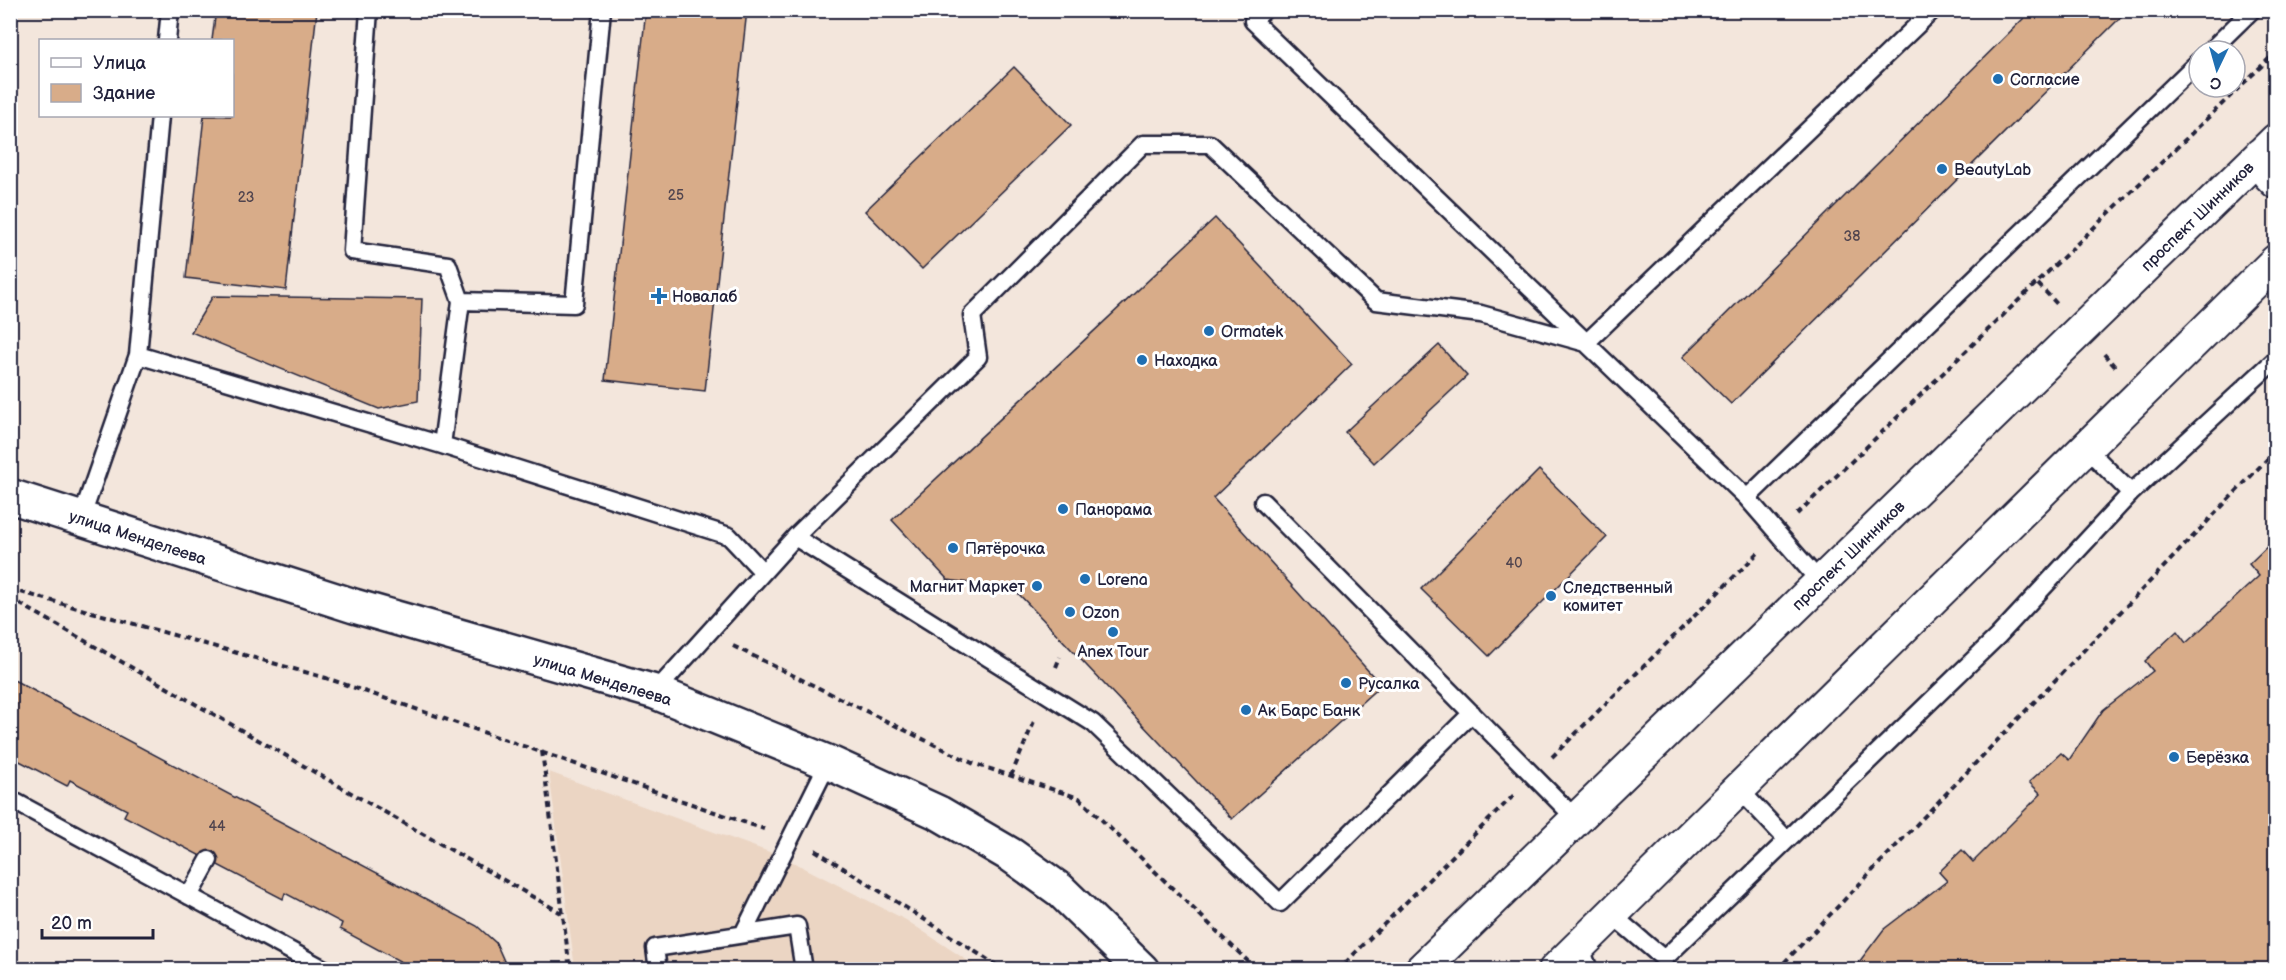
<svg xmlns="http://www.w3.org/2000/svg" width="2286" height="980" font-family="'Balsamiq Sans',sans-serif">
<rect width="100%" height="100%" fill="#f3e6dc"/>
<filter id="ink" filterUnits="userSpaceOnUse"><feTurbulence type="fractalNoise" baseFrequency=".0167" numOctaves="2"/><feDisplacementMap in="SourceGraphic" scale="12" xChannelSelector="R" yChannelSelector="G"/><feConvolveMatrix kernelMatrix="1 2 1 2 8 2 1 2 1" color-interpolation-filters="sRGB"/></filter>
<g filter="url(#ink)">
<path fill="#ebd5c3" d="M 549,772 L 783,857 L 906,920 L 980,969 L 575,969 Z"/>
<path fill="#d8ac89" stroke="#22223b" stroke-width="1.5" d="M 216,10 L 317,10 L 286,290 L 186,278 L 204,116 L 232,116 L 232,40 L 212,40 Z
M 646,10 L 747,10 L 705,391 L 605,380 Z
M 2032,10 L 2128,10 L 1731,404 L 1683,357 Z
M 1014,67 L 1071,125 L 922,269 L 865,211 Z
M 1215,218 L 1352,364 L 1213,498 L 1381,685 L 1232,819 L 1014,589 L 948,580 L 892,520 Z
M 213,296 L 422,299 L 418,401 L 379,409 L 191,332 Z
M 1439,345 L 1467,376 L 1374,463 L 1345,432 Z
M 1539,470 L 1607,537 L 1489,656 L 1421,589 Z
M 2276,538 L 2276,970 L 1853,970 L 1884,929 L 1947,881 L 1939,872 L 1962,850 L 1973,862 L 2041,794 L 2029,782 L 2061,753 L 2069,760 L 2103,710 L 2153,671 L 2145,661 L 2177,631 L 2186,643 L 2259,576 L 2249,564 Z
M 10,678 L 477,926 L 496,943 L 508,970 L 432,970 L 420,963 L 416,970 L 340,929 L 342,923 L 285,893 L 283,899 L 124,816 L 127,810 L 70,780 L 67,786 L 10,756 Z"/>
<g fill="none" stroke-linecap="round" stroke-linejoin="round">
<defs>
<path id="service" d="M 369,10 L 352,251 L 448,265 L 461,301 L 442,445 L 729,536 L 762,571
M 1264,10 L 1253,21 L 1584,340
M 1933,10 L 1586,343 L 1747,498 L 2199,61
M 167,40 L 170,10
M 2210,51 L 2252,10
M 461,301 L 574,304 L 602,10
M 138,355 L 442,445
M 2131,493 L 2276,359
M 1747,498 L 1820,582
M 1263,502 L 1576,819
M 81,519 L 138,355 L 160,116
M 795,537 L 1093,723 L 1280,903 L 1472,713
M 655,692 L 795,537 L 978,357 L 972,315 L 1143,144 L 1210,144 L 1376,301 L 1481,314 L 1586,343
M 1739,789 L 1787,840
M 10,799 L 326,970
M 189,896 L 209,860
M 1611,914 L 1664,959 L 1998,636 L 2131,493 L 2086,448
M 743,934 L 828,763
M 1580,945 L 1589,970
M 658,970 L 655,948 L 797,926 L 804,970"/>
<path id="minor" d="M 2261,154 L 2269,175 L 2276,182
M 1421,970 L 2276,140
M 1555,970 L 2276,261"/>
<path id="secondary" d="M 10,496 L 354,606 L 655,692 L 832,764 L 939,813 L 1011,855 L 1060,890 L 1142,970"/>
</defs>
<use href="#service" stroke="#22223b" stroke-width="21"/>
<use href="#minor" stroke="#22223b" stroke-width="36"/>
<use href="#secondary" stroke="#22223b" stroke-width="38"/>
<path stroke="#22223b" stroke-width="4" stroke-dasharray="6 4.5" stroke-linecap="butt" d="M 2038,284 L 2058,305
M 2104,354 L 2117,369
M 1797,514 L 2276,52
M 10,589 L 326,678 L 764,829
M 10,598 L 563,914
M 733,646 L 972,763 L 1079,798 L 1257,970
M 1056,667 L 1060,657
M 542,751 L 570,970
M 1552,757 L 1758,553
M 1011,776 L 1035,719
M 815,850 L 1004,970
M 1338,970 L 1515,794
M 1777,970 L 2276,450"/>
<use href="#service" stroke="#fff" stroke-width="16"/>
<use href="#minor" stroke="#fff" stroke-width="32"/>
<use href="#secondary" stroke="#fff" stroke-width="33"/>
</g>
</g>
<g fill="#1f6fb2" stroke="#fff" stroke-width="2">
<circle cx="1998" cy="79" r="6"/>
<circle cx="1942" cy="169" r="6"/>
<path d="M656 287h6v6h6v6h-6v6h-6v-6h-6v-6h6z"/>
<circle cx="1209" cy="331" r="6"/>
<circle cx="1142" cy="360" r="6"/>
<circle cx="1063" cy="509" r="6"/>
<circle cx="953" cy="548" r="6"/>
<circle cx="1085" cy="579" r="6"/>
<circle cx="1037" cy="586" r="6"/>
<circle cx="1551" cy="596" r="6"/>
<circle cx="1070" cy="612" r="6"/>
<circle cx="1113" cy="632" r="6"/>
<circle cx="1346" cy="683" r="6"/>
<circle cx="1246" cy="710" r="6"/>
<circle cx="2174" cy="757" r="6"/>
</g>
<g text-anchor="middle" stroke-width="6" stroke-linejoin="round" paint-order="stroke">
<g font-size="14" fill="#50444e">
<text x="676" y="200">25</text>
<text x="246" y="202">23</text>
<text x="1852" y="241">38</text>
<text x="1514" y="568">40</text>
<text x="217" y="831">44</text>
</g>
<g font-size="16" fill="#22223b" stroke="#fff" text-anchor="start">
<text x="2010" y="85">Согласие</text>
<text x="1954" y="175">BeautyLab</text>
<text x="672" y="302">Новалаб</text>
<text x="1221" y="337">Ormatek</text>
<text x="1154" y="366">Находка</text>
<text x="1075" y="515">Панорама</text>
<text x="965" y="554">Пятёрочка</text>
<text x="1097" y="585">Lorena</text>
<text x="1025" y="592" text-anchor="end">Магнит Маркет</text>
<text x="1563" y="593">Следственный<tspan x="1563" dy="18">комитет</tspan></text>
<text x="1082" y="618">Ozon</text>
<text x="1113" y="657" text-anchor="middle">Anex Tour</text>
<text x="1358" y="689">Русалка</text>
<text x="1258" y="716">Ак Барс Банк</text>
<text x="2186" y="763">Берёзка</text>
</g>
<g font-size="16" fill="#22223b" stroke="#fff">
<text transform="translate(2197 216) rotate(-44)" y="6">проспект Шинников</text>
<text transform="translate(138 537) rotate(18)" y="6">улица Менделеева</text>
<text transform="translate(1848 555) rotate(-44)" y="6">проспект Шинников</text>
<text transform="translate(603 679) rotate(17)" y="6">улица Менделеева</text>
</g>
</g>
<rect width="2286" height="980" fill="none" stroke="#fff" stroke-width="36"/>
<rect x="18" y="18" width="2250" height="944" fill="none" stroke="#22223b" stroke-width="2" filter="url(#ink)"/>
<rect x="39" y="39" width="195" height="78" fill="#ffffff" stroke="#a7a7b1" stroke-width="1.5"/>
<rect x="51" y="58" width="30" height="9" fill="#ffffff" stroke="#a7a7b1" stroke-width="1.5"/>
<text x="93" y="69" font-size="18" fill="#22223b">Улица</text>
<rect x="51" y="84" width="30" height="18" fill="#d8ac89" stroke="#a7a7b1" stroke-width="1.5"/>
<text x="93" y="99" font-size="18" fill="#22223b">Здание</text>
<g transform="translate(2217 69) rotate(185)"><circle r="28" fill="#ffffff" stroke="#a7a7b1" stroke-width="1.5"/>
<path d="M0-4.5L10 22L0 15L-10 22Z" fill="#1f6fb2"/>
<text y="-9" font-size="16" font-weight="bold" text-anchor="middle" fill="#22223b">С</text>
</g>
<path d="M42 929v9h111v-9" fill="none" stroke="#22223b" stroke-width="3"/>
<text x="51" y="929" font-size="18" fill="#22223b" stroke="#ffffff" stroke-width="4.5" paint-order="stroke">20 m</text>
</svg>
